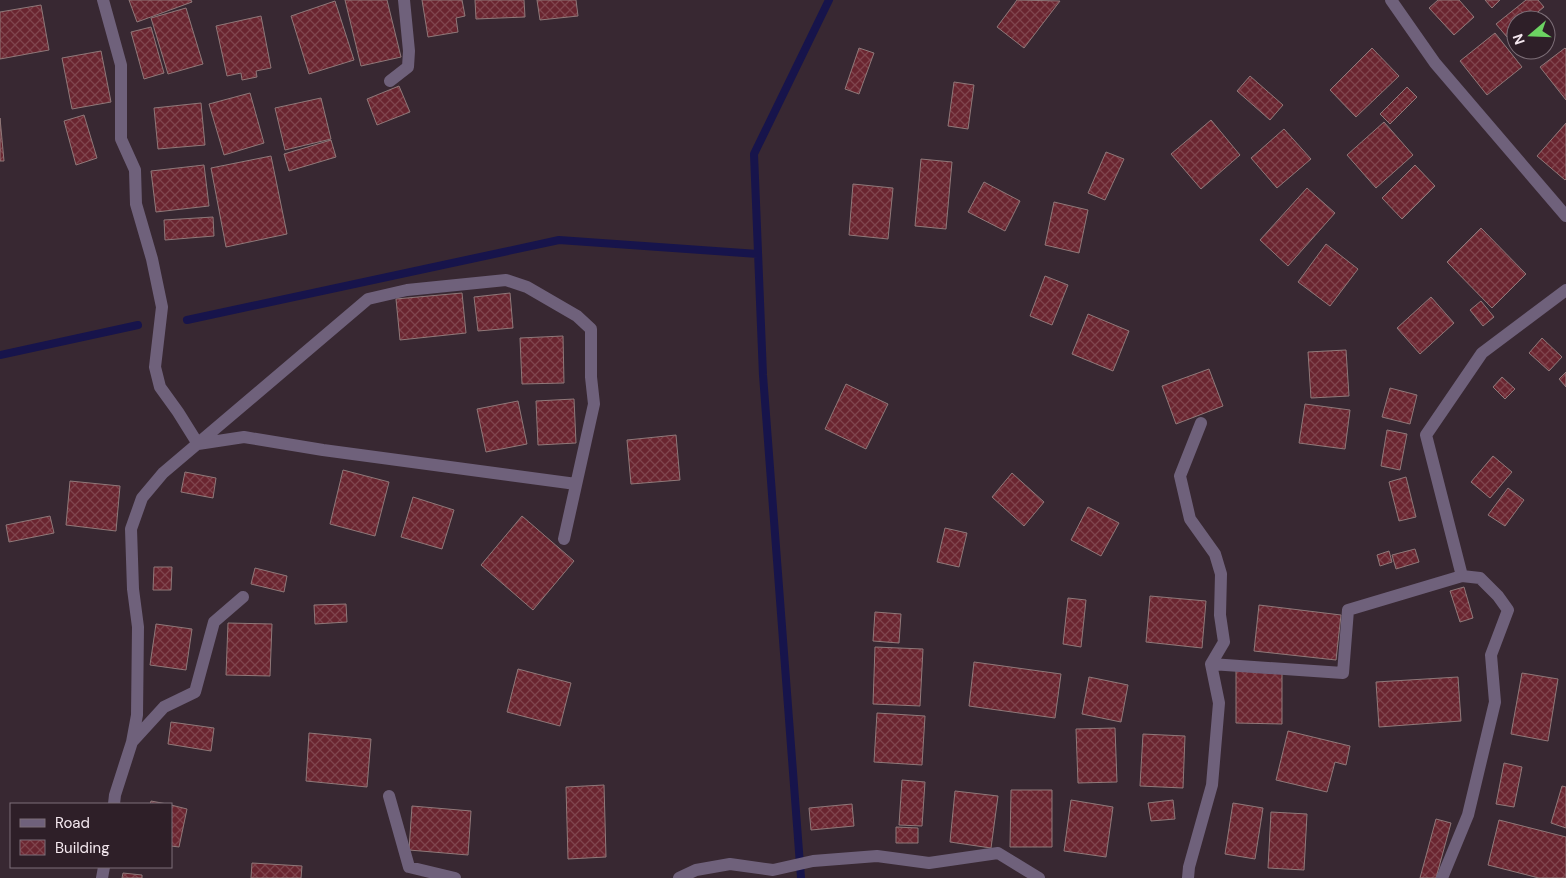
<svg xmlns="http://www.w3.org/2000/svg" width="1566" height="878" font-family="'DM Sans',sans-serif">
<defs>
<pattern id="building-cross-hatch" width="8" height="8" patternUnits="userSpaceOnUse" patternTransform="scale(1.25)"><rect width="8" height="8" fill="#6a2530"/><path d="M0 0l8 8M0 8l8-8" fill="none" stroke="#80454e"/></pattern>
</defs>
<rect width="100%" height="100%" fill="#382832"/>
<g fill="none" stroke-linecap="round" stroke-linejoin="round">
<path stroke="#17144b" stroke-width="8" d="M 187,320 L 559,240 L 758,254
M 0,355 L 138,325
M 801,878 L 763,375 L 754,154 L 829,0"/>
</g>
<path fill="url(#building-cross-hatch)" stroke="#8f7879" d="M 129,0 L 191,0 L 192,2 L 137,22 Z
M 345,0 L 387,0 L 401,57 L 361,66 Z
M 422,0 L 462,0 L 465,16 L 456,18 L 458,32 L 428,37 Z
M 475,0 L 524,0 L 525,17 L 476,19 Z
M 537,0 L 576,0 L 578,16 L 540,20 Z
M 1017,0 L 1060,1 L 1024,48 L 997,27 Z
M 1438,0 L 1459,0 L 1474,17 L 1454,35 L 1429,8 Z
M 1485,0 L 1500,0 L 1492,8 Z
M 1526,0 L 1538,0 L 1544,7 L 1528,20 L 1516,20 L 1516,30 L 1507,37 L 1496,24 Z
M 335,1 L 354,60 L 309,74 L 291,16 Z
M 41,5 L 49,50 L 0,59 L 0,12 Z
M 186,8 L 203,64 L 168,74 L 151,18 Z
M 261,16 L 271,68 L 256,71 L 257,77 L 242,80 L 241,73 L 227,76 L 216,26 Z
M 151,27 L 164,73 L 144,79 L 131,32 Z
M 1495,33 L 1522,67 L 1487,95 L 1460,61 Z
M 859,48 L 874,53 L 859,94 L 845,89 Z
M 1372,48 L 1399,76 L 1356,117 L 1330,90 Z
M 1565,48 L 1566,49 L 1566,100 L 1540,67 Z
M 101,51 L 111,102 L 72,109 L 62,58 Z
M 1250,76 L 1283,105 L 1270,120 L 1237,91 Z
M 954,82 L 974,85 L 968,129 L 948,126 Z
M 399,86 L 410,112 L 377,125 L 367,99 Z
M 1407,87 L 1417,97 L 1390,124 L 1380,114 Z
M 250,93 L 264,143 L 224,155 L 209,104 Z
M 321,98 L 331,139 L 285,150 L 275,108 Z
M 201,103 L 205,145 L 158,149 L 154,108 Z
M 84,115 L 97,158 L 76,165 L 64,121 Z
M 0,118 L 4,161 L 0,161 Z
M 1211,120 L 1240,155 L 1201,189 L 1171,154 Z
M 1384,122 L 1413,155 L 1376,188 L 1347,155 Z
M 1566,123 L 1566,179 L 1565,180 L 1537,156 Z
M 1284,129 L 1311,159 L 1277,188 L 1251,158 Z
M 331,140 L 336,157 L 289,171 L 284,154 Z
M 1106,152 L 1124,159 L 1105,200 L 1088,193 Z
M 271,156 L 287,234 L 226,247 L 211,168 Z
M 921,159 L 952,162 L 946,229 L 915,226 Z
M 204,165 L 209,206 L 156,212 L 151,171 Z
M 1415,165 L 1435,186 L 1402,219 L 1382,198 Z
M 984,182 L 1020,201 L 1005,231 L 968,212 Z
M 853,184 L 893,188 L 888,239 L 849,235 Z
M 1307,188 L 1335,213 L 1288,266 L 1260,240 Z
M 1054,202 L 1088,210 L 1079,253 L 1045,245 Z
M 213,217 L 214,236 L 165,240 L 164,220 Z
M 1481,228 L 1526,274 L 1492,308 L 1447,262 Z
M 1326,244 L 1358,269 L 1330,306 L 1298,282 Z
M 1045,276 L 1068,285 L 1052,325 L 1030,316 Z
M 462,293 L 466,333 L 400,340 L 396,299 Z
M 510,293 L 513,328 L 478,331 L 474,297 Z
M 1431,297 L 1454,323 L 1420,354 L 1397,328 Z
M 1481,301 L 1494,317 L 1483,326 L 1470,310 Z
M 1088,314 L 1129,331 L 1113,371 L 1072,354 Z
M 563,336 L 564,383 L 522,384 L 520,338 Z
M 1542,338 L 1562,357 L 1549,371 L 1529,353 Z
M 1346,350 L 1349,396 L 1311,398 L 1308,352 Z
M 1209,369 L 1223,406 L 1176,424 L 1162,386 Z
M 1566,372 L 1566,387 L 1559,379 Z
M 1502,377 L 1515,389 L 1505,399 L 1493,387 Z
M 846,384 L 888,404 L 866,449 L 825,429 Z
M 1390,388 L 1417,395 L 1410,424 L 1382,417 Z
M 574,399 L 576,443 L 538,445 L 536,401 Z
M 518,401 L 527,444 L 486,452 L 477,409 Z
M 1305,404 L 1350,410 L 1345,449 L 1299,443 Z
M 1387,430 L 1407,434 L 1400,470 L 1381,466 Z
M 676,435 L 680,480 L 631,484 L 627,440 Z
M 1493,456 L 1512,472 L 1490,498 L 1471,482 Z
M 343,470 L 389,482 L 375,536 L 330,524 Z
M 185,472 L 216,478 L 213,498 L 181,492 Z
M 1012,473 L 1044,502 L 1024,526 L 992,497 Z
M 1406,477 L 1416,517 L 1399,521 L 1389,482 Z
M 70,481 L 120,486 L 116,531 L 66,525 Z
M 1508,488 L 1524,500 L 1505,526 L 1488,515 Z
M 413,497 L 454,510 L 442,549 L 401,537 Z
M 1088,507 L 1119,523 L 1101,556 L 1071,540 Z
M 50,516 L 54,533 L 9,542 L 6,525 Z
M 522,516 L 574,561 L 533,610 L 481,565 Z
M 945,528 L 967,533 L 959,567 L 937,562 Z
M 1415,549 L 1419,562 L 1396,569 L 1392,555 Z
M 1389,551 L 1392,562 L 1380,566 L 1377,555 Z
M 154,567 L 172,567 L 171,590 L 153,590 Z
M 255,568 L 287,576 L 284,592 L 251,584 Z
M 1464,587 L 1473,618 L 1460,622 L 1450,591 Z
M 1150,596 L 1206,601 L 1202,648 L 1146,642 Z
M 1068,598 L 1086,600 L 1081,647 L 1063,644 Z
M 346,604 L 347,622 L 315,624 L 314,605 Z
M 1259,605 L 1341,615 L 1336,660 L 1254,651 Z
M 875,612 L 901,614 L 899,643 L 873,641 Z
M 228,623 L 272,624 L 270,676 L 226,675 Z
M 156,624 L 192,629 L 186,670 L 150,665 Z
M 875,647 L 923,649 L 920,706 L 873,704 Z
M 974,662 L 1061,674 L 1055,718 L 969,706 Z
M 518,669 L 571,683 L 560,726 L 507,712 Z
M 1236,670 L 1282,671 L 1282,724 L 1236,723 Z
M 1522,673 L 1558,679 L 1548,741 L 1511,734 Z
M 1089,677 L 1128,685 L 1121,722 L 1082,714 Z
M 1458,677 L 1461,721 L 1379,727 L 1376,682 Z
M 877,713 L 925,716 L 922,765 L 874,762 Z
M 171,722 L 214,728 L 211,751 L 168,744 Z
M 1115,728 L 1117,782 L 1078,783 L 1076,729 Z
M 1288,731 L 1350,746 L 1346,765 L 1335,762 L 1327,792 L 1276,780 Z
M 309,733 L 371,739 L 367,787 L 306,781 Z
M 1143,734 L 1185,736 L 1183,788 L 1140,786 Z
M 1504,763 L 1522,767 L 1514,807 L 1496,804 Z
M 902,780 L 925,782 L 922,826 L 899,825 Z
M 604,785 L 606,857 L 568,859 L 566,787 Z
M 1562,786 L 1566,787 L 1566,828 L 1551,823 Z
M 1011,790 L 1052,790 L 1052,847 L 1010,847 Z
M 955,791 L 998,796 L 991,848 L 950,842 Z
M 1071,800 L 1113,807 L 1106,857 L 1064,851 Z
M 1173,800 L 1175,819 L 1151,821 L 1148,803 Z
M 151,801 L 167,804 L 150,804 Z
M 1233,803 L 1263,808 L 1255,859 L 1225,854 Z
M 852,804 L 854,826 L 811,830 L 809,808 Z
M 171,805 L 187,809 L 179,847 L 171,846 Z
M 412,806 L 471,811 L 468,855 L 409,850 Z
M 1271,812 L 1307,814 L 1304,870 L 1268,868 Z
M 1436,819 L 1451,823 L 1436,878 L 1420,878 Z
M 1499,820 L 1566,837 L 1566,878 L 1539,878 L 1488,865 Z
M 896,827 L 918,828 L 918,843 L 896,843 Z
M 252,863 L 302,866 L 301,878 L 251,878 Z
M 123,873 L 142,875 L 142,878 L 122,878 Z"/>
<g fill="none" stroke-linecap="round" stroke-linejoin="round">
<path stroke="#6f617b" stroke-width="12" d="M 103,0 L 121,65 L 121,139 L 135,170 L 136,204 L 152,259 L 162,307 L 155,367 L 160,387 L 178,412 L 198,444
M 1391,0 L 1435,63 L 1566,216
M 390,81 L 408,67 L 409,51 L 404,0
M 198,444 L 244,437 L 323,450 L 576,484
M 1462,576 L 1426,435 L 1482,353 L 1566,290
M 1211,664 L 1343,673 L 1348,610 L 1462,576 L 1480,578 L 1498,596 L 1508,610 L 1491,655 L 1495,702 L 1468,815 L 1442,878
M 132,742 L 164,707 L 195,692 L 214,622 L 243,597
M 389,796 L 409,867 L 455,878
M 114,804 L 115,795 L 132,742 L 137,715 L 138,627 L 133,589 L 131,529 L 142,498 L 163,473 L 368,299 L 407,290 L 506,280 L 527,287 L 577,316 L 591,329 L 591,377 L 594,404 L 564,539
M 102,878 L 104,867
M 679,878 L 696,870 L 730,864 L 773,870 L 813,861 L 877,856 L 929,863 L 998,853 L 1039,878
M 1188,878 L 1189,867 L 1212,785 L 1219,703 L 1211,664 L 1224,642 L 1220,615 L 1221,574 L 1215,554 L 1190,519 L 1180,476 L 1201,423"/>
</g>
<rect x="10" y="803" width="162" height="65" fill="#2e1f28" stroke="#7d6f78"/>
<rect x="20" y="819" width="25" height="8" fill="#6f617b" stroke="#7d6f78"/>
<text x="55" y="828" font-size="15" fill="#f4e8ef">Road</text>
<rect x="20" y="840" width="25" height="15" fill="url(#building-cross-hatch)" stroke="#7d6f78"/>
<text x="55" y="853" font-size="15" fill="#f4e8ef">Building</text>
<g transform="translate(1531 35) rotate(251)"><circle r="24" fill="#2e1f28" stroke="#7d6f78"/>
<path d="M0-4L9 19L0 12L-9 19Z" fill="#6cd362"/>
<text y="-8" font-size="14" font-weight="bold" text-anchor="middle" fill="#f4e8ef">N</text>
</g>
</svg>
